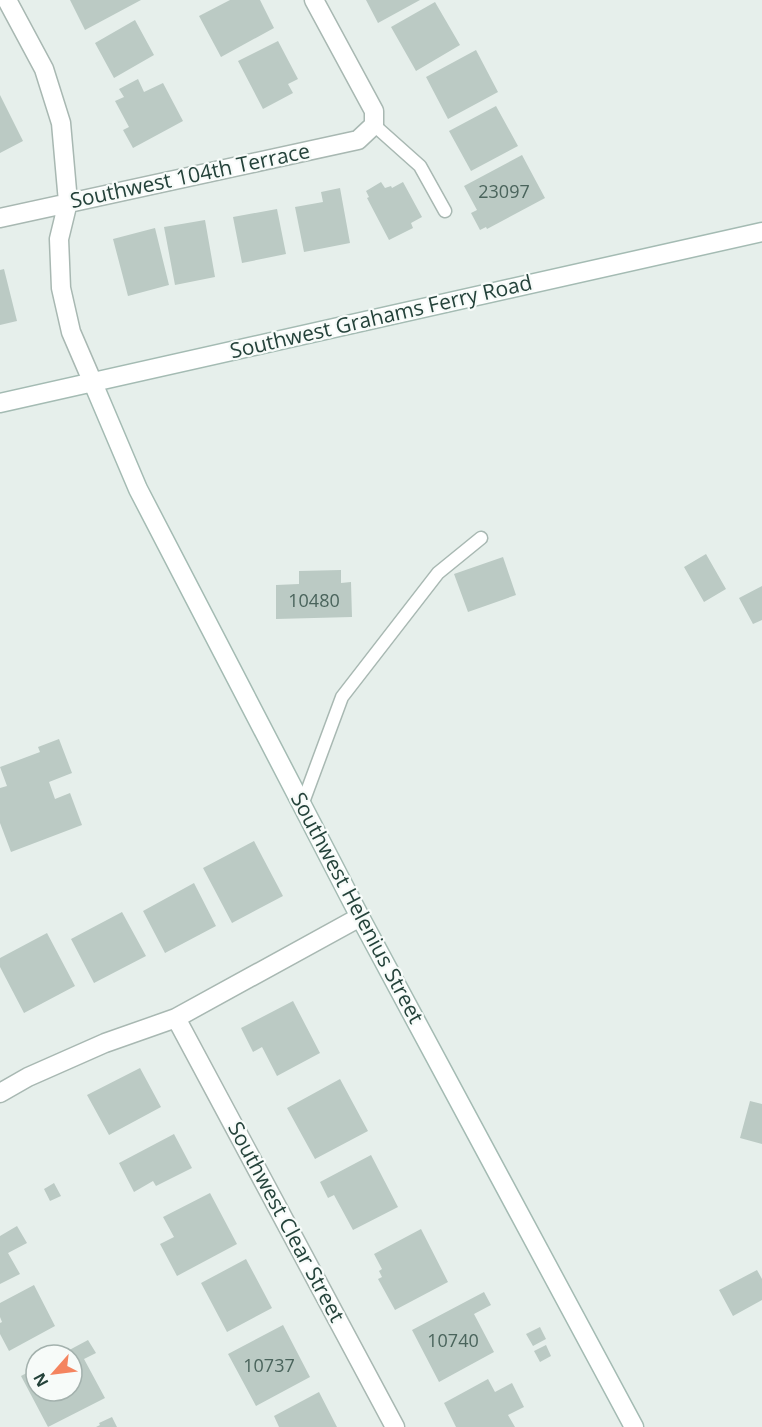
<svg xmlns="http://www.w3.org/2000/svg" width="762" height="1427" font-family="'Open Sans',sans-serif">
<rect width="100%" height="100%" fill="#e6efeb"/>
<path fill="#bbcac4" d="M 70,0 L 141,0 L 85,30 Z
M 230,0 L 260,0 L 274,28 L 221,57 L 199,16 Z
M 366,0 L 420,0 L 378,23 Z
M 435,2 L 460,45 L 416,71 L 391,27 Z
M 135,20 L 154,55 L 114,78 L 95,43 Z
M 278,41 L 298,79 L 288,84 L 293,93 L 263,109 L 238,61 Z
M 476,50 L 498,92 L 448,119 L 426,77 Z
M 138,79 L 144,92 L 163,83 L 183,121 L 133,148 L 123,130 L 129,127 L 115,101 L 124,97 L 119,89 Z
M 0,95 L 23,141 L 0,153 Z
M 496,106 L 518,146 L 471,171 L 449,131 Z
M 522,155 L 545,198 L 487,229 L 486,227 L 480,230 L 471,213 L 477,210 L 464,186 Z
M 381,182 L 385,188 L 391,186 L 392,188 L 403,182 L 422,217 L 411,223 L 413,228 L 389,240 L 367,198 L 369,197 L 366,191 Z
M 340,188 L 350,243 L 304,252 L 295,207 L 323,202 L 321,192 Z
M 277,209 L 286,254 L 242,263 L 233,217 Z
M 205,220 L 215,277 L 175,285 L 164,227 Z
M 155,228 L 169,285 L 128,296 L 113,239 Z
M 4,269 L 17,321 L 0,325 L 0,270 Z
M 706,554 L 726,589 L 704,602 L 684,567 Z
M 503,557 L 516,595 L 468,612 L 454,574 Z
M 341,570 L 341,583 L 351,582 L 352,617 L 276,619 L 276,585 L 299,584 L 299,571 Z
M 762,586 L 762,620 L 753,624 L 739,598 Z
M 59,739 L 72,773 L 49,782 L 55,799 L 70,793 L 82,825 L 11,852 L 0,823 L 0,788 L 7,786 L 0,767 L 40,752 L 38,747 Z
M 254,841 L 283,896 L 232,923 L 203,868 Z
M 194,883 L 216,926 L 165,953 L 143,911 Z
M 122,912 L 146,956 L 94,983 L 71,939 Z
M 47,933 L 75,986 L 24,1013 L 0,967 L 0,958 Z
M 293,1001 L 320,1053 L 277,1076 L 262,1047 L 253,1052 L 241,1028 Z
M 140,1068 L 161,1107 L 109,1135 L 87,1095 Z
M 340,1079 L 368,1131 L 315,1159 L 287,1108 Z
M 750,1101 L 762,1104 L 762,1144 L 740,1138 Z
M 174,1134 L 192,1168 L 156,1186 L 153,1181 L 134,1192 L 119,1163 Z
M 371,1155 L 398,1207 L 353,1230 L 334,1195 L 328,1198 L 320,1182 Z
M 54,1183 L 61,1196 L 50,1201 L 44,1189 Z
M 210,1193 L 237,1244 L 177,1276 L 160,1244 L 174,1237 L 163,1217 Z
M 17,1226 L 27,1243 L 8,1253 L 20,1274 L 0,1284 L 0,1236 Z
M 421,1229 L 448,1282 L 395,1310 L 378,1279 L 382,1277 L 379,1271 L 382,1269 L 374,1254 Z
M 246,1259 L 272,1308 L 227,1332 L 201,1283 Z
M 757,1270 L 762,1279 L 762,1300 L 733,1316 L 719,1290 Z
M 34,1285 L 55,1326 L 9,1351 L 0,1334 L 0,1323 L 2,1322 L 0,1317 L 0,1303 Z
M 484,1292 L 491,1305 L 474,1314 L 494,1352 L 439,1382 L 412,1330 Z
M 283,1325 L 310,1377 L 256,1406 L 228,1354 Z
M 540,1327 L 546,1339 L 533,1346 L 526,1334 Z
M 88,1340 L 96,1353 L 84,1359 L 105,1398 L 48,1427 L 21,1376 L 36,1368 L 36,1391 L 72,1391 L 72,1355 L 60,1355 Z
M 546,1345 L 551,1356 L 540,1362 L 534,1351 Z
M 488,1379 L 495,1392 L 512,1383 L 524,1407 L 508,1415 L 515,1427 L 456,1427 L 444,1403 Z
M 319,1392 L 337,1427 L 279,1427 L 274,1416 Z
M 112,1417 L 117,1427 L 96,1427 L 100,1425 L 99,1423 Z"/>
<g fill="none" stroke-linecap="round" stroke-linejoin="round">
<defs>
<path id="lane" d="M 374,125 L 420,166 L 445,211
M 302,805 L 342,697 L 438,573 L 481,538"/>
<path id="street" d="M 7,0 L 44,69 L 61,123 L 68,202 L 59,239 L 61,288 L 71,332 L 93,383
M 0,218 L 358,140 L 374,125 L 374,111 L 314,0
M 176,1018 L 395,1427
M 0,1093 L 28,1077 L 105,1043 L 176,1018 L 360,917"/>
<path id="secondary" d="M 93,383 L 138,489 L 302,805 L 360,917 L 634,1427
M 0,403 L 762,232"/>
</defs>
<use href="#lane" stroke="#a8b8b2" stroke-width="15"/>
<use href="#street" stroke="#a8b8b2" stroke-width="21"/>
<use href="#secondary" stroke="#a4bbb3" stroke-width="21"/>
<use href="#lane" stroke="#fff" stroke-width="12"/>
<use href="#street" stroke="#fff" stroke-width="18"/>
<use href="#secondary" stroke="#fff" stroke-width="18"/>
</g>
<g text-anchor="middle" stroke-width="4.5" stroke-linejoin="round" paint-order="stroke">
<g font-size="18" fill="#4a645c">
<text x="504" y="198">23097</text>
<text x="314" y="607">10480</text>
<text x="453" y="1347">10740</text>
<text x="269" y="1372">10737</text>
</g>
<g font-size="21" fill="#24423a" stroke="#f7fbf9">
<text transform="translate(190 176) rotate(-12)" y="7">Southwest 104th Terrace</text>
<text transform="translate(381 317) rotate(-13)" y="7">Southwest Grahams Ferry Road</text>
<text transform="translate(357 908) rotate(62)" y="7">Southwest Helenius Street</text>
<text transform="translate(286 1222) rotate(62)" y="7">Southwest Clear Street</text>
</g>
</g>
<g transform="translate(54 1373) rotate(242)"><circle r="28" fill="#f7fbf9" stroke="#a3b1ad" stroke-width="1.5"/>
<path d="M0-4.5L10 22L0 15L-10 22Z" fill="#f4845f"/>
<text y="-9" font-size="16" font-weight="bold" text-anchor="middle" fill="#24423a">N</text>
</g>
</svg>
